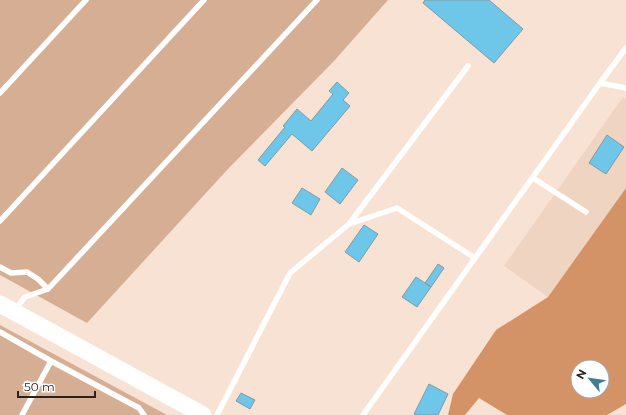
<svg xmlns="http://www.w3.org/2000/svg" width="626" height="415" font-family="Montserrat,sans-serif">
<rect width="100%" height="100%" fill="#f8e2d4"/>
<path fill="#f0d4c2" d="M 623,97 L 626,99 L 626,188 L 548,297 L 504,266 Z"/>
<path fill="#d6ae94" d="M 0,0 L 388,0 L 334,61 L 227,170 L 87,323 L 0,275 Z
M 0,325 L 167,415 L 0,415 Z"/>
<path fill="#d39367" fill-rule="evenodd" d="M 626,188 L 626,404 L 607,415 L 507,415 L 479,398 L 465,415 L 448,415 L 453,394 L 496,330 L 548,297 ZM 578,367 L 602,367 L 602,391 L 578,391 Z"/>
<path fill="#6ec7e8" stroke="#829aa4" d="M 425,0 L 489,0 L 523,29 L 494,63 L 423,3 Z
M 337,82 L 349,93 L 343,100 L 350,106 L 312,151 L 292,134 L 265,166 L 258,160 L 285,127 L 283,126 L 297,109 L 311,121 L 333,94 L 329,91 Z
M 607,135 L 624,147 L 606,174 L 589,163 Z
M 342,168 L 358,180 L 340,204 L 325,192 Z
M 302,188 L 320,199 L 311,215 L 292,203 Z
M 364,225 L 378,234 L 359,262 L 345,252 Z
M 438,264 L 444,268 L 431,287 L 425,283 Z
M 416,277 L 431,287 L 417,307 L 402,297 Z
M 429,384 L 448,394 L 438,415 L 417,415 L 414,414 Z
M 241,393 L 255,400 L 250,409 L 236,401 Z"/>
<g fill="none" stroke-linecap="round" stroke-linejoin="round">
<path stroke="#fff" stroke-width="5.5" d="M 600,83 L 626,48
M 0,93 L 86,0
M 533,178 L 586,212
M 0,221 L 204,0
M 349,224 L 397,208 L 475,258
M 0,267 L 11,273 L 27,272 L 38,279 L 48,289
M 15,310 L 25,297 L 48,289 L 317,0
M 0,332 L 51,361 L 22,415
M 51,361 L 139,408 L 144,415
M 217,415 L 290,273 L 349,224 L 468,66
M 363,415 L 600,83 L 626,88"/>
<path stroke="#fff" stroke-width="17" d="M 0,304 L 203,415"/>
</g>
<g transform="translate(590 379) rotate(299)"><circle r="19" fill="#ffffff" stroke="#aaa7a4"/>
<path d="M0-3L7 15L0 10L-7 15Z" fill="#3f7d93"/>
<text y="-6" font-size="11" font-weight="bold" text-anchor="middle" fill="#2a221c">N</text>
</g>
<path d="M18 391v6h77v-6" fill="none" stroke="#2a221c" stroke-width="2"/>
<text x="24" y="391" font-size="12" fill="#2a221c" stroke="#ffffff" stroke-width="3" paint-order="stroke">50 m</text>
</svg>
